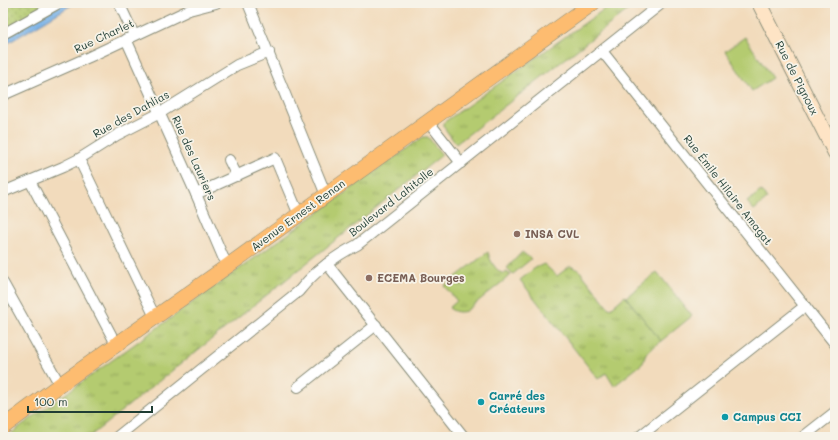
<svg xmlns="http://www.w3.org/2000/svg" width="838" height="440" viewBox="0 0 838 440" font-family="Mali,sans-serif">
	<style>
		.grass { fill: url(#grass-tufts); stroke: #6a8452 }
		.garden { fill: url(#garden-dots); stroke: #6a8452 }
		.pitch { fill: #b4cb6f; stroke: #6a8452 }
		.water { fill: #78b1e8; stroke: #4c778e }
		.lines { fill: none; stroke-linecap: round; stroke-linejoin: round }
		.minor-casing { stroke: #888c78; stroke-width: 12 }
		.secondary-casing { stroke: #888c78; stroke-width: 16 }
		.primary-casing { stroke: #888c78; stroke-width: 16 }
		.minor { stroke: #fff; stroke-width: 10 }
		.secondary { stroke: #fee4c5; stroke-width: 14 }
		.primary { stroke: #fdbc6f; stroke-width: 15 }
		.education-dot { fill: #8d6e63; stroke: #f7f3e8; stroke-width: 1.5 }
		.culture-dot { fill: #0f9aa8; stroke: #f7f3e8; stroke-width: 1.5 }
		.labels { text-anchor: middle; stroke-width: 3.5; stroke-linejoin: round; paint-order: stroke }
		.street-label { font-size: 11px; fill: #1f3d34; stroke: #f7f3e8 }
		.education-label { font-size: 11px; font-weight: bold; fill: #785e54; stroke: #f7f3e8; text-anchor: start }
		.culture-label { font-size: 11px; font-weight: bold; fill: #0d838f; stroke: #f7f3e8; text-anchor: start }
	</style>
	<defs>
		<pattern id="grass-tufts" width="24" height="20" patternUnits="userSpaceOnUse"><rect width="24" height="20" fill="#b4cb6f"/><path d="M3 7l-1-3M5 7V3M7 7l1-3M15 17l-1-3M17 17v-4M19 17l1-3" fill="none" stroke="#92a65c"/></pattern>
		<pattern id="garden-dots" width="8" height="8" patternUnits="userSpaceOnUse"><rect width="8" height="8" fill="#b4cb6f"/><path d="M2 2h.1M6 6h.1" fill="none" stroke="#92a65c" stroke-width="1.8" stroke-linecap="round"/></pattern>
	</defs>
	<rect width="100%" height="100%" fill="#f7f3e8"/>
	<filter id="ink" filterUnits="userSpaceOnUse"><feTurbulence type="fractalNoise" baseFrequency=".025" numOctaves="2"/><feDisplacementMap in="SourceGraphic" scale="8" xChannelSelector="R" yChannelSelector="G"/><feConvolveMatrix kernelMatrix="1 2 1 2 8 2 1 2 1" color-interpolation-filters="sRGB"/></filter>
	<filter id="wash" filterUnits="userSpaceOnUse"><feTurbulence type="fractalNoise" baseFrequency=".012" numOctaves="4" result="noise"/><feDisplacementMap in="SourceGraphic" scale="16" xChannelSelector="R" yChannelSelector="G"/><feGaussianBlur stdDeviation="0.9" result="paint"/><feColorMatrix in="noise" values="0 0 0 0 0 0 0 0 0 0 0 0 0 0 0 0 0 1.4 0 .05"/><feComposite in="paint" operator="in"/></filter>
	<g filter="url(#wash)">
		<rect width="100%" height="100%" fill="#f2dbbc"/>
		<g class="grass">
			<polygon points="613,3 637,3 456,144 443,126 443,123"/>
			<polygon points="423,137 428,137 442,155 89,437 7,437 22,425"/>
			<path d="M 488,252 C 490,261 494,267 501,273 L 502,272 L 505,274 L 506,272 L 511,275 L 466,311 C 460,313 454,312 449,308 L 457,301 L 444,286 Z"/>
			<polygon points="522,252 531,259 513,274 507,268"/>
			<polygon points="544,264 557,276 570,266 579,270 610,309 625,296 661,341 646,353 643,363 614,386 606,373 598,379 520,280 535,268"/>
		</g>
		<polygon class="garden" points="3,3 70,3 3,42"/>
		<g class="pitch">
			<polygon points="745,37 772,78 752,91 725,51"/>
			<polygon points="761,191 767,199 754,210 747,202"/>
			<polygon points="657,272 692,316 661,341 626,297"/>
		</g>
		<polygon class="water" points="65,3 75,3 3,46 3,40 36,19"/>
	</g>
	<g filter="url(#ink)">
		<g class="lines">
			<g class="minor-casing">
				<g id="minor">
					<polyline points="119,3 134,35"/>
					<polyline points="248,3 326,195"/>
					<polyline points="3,34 59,3"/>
					<polyline points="126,39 196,194 223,257 229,265"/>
					<polyline points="602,51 835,344"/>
					<polyline points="3,95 89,57 189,10 216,3"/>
					<polyline points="428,121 461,163"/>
					<polyline points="79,159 155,317"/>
					<polyline points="229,160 237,176"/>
					<polyline points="30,181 116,344"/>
					<polyline points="3,192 63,167 79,159 117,135 160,113 237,65 269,52"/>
					<polyline points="196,194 275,158 299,215"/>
					<polyline points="327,264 464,437"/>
					<polyline points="3,283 60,385"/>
					<polyline points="298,387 376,325"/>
					<path d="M 117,437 L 299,291 C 315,271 335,256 357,245 L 662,3"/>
					<polyline points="639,437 805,306"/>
					<polyline points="803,437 835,412"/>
				</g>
			</g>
			<g class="secondary-casing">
				<polyline id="secondary" points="759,3 835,153"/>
			</g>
			<g class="primary-casing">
				<polyline id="primary" points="3,427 65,381 229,265 593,3"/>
			</g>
			<use href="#minor" class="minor"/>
			<use href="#secondary" class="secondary"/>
			<use href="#primary" class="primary"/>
		</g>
	</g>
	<g class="education-dot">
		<circle cx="517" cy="234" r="4"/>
		<circle cx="369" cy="278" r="4"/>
	</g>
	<g class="culture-dot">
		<circle cx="481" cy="402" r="4"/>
		<circle cx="725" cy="417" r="4"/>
	</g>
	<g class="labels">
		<g class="street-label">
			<text transform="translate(104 36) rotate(-25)" y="4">Rue Charlet</text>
			<text transform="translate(797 78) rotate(63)" y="4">Rue de Pignoux</text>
			<text transform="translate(131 114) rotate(-29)" y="4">Rue des Dahlias</text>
			<text transform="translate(194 158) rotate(66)" y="4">Rue des Lauriers</text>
			<text transform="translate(728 190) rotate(52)" y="4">Rue Émile Hilaire Amagat</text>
			<text transform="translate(391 202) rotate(-38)" y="4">Boulevard Lahitolle</text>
			<text transform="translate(298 215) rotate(-36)" y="4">Avenue Ernest Renan</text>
		</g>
		<g class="education-label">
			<text x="525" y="238">INSA CVL</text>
			<text x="377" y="282">ECEMA Bourges</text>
		</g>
		<g class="culture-label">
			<text x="489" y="400">Carré des<tspan x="489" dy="13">Créateurs</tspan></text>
			<text x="733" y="421">Campus CCI</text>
		</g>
	</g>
	<rect width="838" height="440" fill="none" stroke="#f7f3e8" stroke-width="16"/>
	<path d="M28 406v6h124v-6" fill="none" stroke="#1f3d34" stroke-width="2"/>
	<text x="34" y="406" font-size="12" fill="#1f3d34" stroke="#f7f3e8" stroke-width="3" paint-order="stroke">100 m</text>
</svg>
